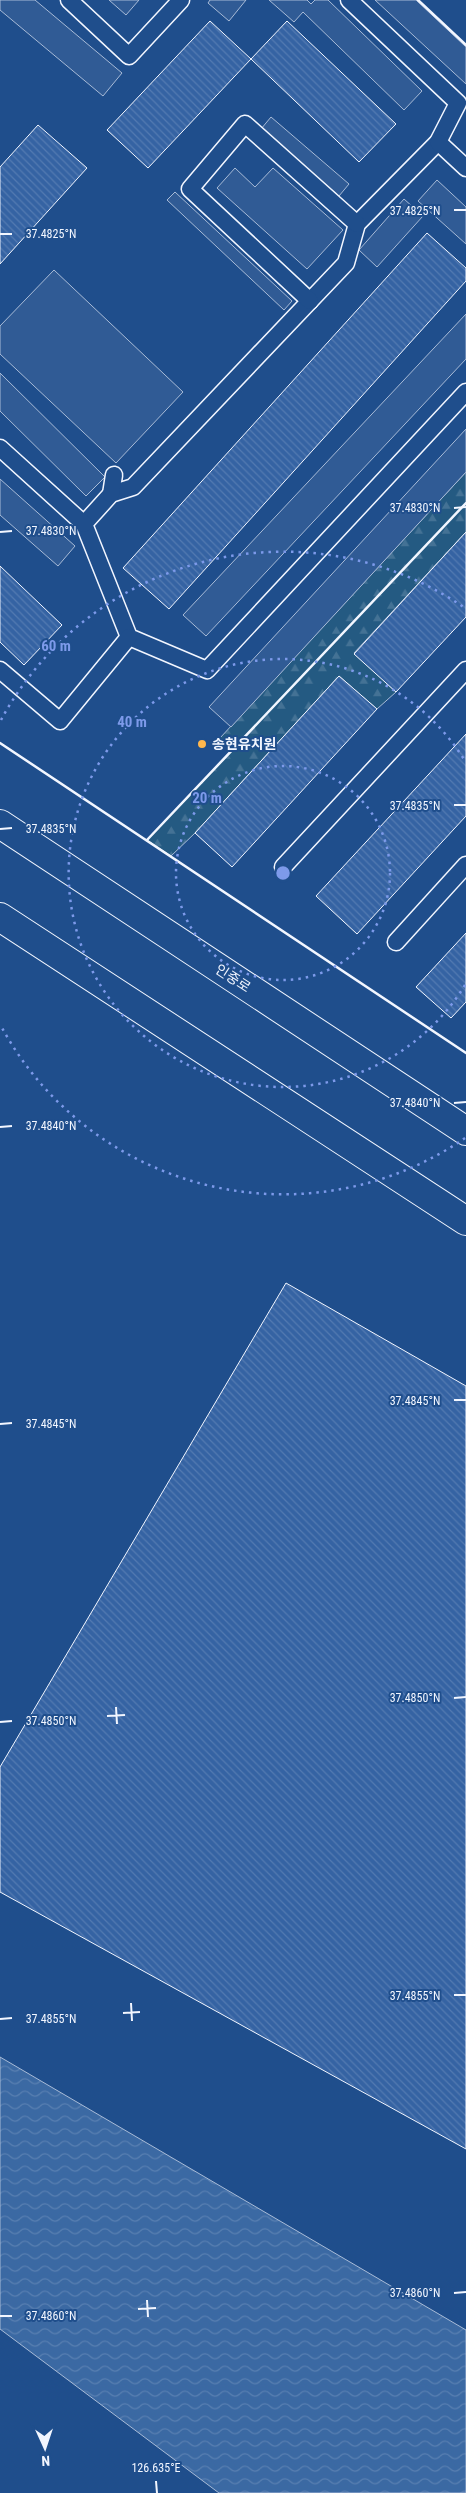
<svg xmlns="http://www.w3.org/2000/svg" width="466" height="2493" viewBox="0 0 466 2493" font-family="'Roboto Condensed','Noto Sans KR',sans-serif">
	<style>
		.forest { fill: url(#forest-firs); stroke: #a8bbd7 }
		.parking { fill: #305b95; stroke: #a8bbd7 }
		.water { fill: url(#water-waves); stroke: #a8bbd7 }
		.building { fill: url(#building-back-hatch); stroke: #f2f6ff }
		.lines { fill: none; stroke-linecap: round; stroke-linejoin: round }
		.lane-casing { stroke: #f2f6ff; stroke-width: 19 }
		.primary-casing { stroke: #f2f6ff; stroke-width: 30 }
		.lane { stroke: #1f4e8c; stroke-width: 16 }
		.primary { stroke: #1f4e8c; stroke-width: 28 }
		.wall { stroke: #f2f6ff; stroke-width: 2.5 }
		.ticks { fill: none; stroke: #f2f6ff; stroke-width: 2 }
		.ring { fill: none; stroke: #7d9aea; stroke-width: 2.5; stroke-dasharray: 2.5 5 }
		.poi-dot { fill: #ffb74d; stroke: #1f4e8c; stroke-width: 2 }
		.labels { text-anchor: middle; stroke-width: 4; stroke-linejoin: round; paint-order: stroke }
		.poi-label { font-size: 14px; font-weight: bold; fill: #f2f6ff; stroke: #1f4e8c; text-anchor: start }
		.street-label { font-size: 14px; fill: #f2f6ff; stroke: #1f4e8c }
		.ticks-label { font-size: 12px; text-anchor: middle; fill: #f2f6ff; stroke: #1f4e8c; stroke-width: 4; stroke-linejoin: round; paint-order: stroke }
		.centre { fill: #7d9aea; stroke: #1f4e8c; stroke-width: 2.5 }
		.ring-label { font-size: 15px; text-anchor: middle; font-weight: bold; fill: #7d9aea; stroke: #1f4e8c; stroke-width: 4; stroke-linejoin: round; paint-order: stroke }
	</style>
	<defs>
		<pattern id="forest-firs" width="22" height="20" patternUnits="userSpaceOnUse" patternTransform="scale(1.25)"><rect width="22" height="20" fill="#245a82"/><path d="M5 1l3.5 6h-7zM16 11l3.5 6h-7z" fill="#447295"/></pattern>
		<pattern id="water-waves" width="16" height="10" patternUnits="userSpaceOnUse" patternTransform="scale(1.25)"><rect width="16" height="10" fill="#3b69a3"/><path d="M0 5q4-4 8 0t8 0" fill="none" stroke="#587fb1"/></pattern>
		<pattern id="building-back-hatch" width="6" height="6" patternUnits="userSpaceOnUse" patternTransform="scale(1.25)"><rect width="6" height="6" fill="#3563a3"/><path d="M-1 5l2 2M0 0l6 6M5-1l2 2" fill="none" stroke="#537ab1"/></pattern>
	</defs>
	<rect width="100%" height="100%" fill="#1f4e8c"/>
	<polygon class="forest" points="466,472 466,532 354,653 396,692 377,709 339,676 195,833 171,856 147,840 232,751 220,738"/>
	<g class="parking">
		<polygon points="0,0 35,0 122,73 103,96 0,10"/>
		<polygon points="109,0 139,0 126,15"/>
		<polygon points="210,0 246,0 229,21 208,3"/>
		<polygon points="269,0 307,0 311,4 315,0 328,0 422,91 404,110 303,12 294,22"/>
		<polygon points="375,0 416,0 466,47 466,84"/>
		<polygon points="271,117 349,184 339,196 261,129"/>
		<polygon points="235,168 255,187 273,168 343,230 307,269 217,188"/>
		<polygon points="437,180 466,207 466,244 418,201"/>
		<polygon points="175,192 292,301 284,310 167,200"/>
		<polygon points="404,199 423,216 377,267 359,250"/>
		<polygon points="54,270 183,392 116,463 0,354 0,326"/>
		<polygon points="466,314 466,359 206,636 183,615"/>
		<polygon points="0,373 105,477 86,496 0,411"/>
		<polygon points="466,429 466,472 231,727 209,707"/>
		<polygon points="0,479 75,546 58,566 0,515"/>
	</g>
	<polygon class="water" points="0,2057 466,2330 466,2493 219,2493 0,2329"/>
	<g class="building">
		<polygon points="210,21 251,59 148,168 107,130"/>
		<polygon points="287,21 396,124 359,162 251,59"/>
		<polygon points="38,125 87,168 0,264 0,167"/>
		<polygon points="427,233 466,268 466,281 169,609 123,568"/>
		<polygon points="466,532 466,617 396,692 354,654"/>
		<polygon points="0,566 62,625 24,665 0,642"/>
		<polygon points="339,676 377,709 232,867 195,833"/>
		<polygon points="466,734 466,816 357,934 316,896"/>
		<polygon points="466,933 466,1002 451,1018 416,987"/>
		<polygon points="286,1283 466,1386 466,2149 0,1892 0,1767"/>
	</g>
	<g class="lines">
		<g class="lane-casing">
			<g id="lane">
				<polyline points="69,0 129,56 181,0"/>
				<polyline points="349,0 458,103 438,142 357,224 346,263 133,487 111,494 84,524 129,637 207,670 466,392"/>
				<polyline points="438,142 466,168"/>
				<polyline points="310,301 190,189 245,124 357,224"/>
				<polyline points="0,448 84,524"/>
				<polyline points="111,494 114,475"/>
				<polyline points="0,670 60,721 129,637"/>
				<polyline points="283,867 466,670"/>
				<polyline points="396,942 466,865"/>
			</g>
		</g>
		<g class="primary-casing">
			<g id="primary">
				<polyline points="0,824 466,1131"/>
				<polyline points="0,917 466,1221"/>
			</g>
		</g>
		<use href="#lane" class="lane"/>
		<use href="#primary" class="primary"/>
		<g class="wall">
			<polyline points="418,0 466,45"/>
			<polyline points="0,743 466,1053"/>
			<polyline points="147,840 466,503"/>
		</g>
	</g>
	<path class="ticks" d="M 454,210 L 466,210M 0,234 L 12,234M 454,508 L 466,507M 0,532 L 12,531M 454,805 L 466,805M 0,829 L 12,828M 454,1103 L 466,1102M 0,1127 L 12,1126M 454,1400 L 466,1400M 0,1424 L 12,1423M 454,1698 L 466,1697M 116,1707 L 117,1724M 107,1716 L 125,1715M 0,1722 L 12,1721M 454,1995 L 466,1995M 131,2003 L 132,2021M 123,2013 L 140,2012M 0,2019 L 12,2018M 454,2293 L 466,2292M 147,2300 L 148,2317M 138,2309 L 156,2308M 0,2316 L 12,2316M 156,2481 L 157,2493"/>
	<g class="ring">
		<circle cx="283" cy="873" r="107"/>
		<path d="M465 985A214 214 0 1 1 465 761"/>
		<path d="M465 1138A321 321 0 0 1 1 1026M1 720A321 321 0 0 1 465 608"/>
	</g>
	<circle class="poi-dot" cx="202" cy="744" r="5"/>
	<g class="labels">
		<g class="poi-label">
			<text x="212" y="749">송현유치원</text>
		</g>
		<g class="street-label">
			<text transform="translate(233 978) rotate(33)" y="5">인중로</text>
		</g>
	</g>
	<g class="ticks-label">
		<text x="415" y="215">37.4825°N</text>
		<text x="51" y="238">37.4825°N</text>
		<text x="415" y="512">37.4830°N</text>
		<text x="51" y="535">37.4830°N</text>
		<text x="415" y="810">37.4835°N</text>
		<text x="51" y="833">37.4835°N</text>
		<text x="415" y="1107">37.4840°N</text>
		<text x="51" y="1130">37.4840°N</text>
		<text x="415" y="1405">37.4845°N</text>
		<text x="51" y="1428">37.4845°N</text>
		<text x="415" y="1702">37.4850°N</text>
		<text x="51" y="1725">37.4850°N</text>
		<text x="415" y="2000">37.4855°N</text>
		<text x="51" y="2023">37.4855°N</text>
		<text x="415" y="2297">37.4860°N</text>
		<text x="51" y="2320">37.4860°N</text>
		<text x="156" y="2472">126.635°E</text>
	</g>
	<circle cx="283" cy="873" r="8" class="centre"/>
	<g class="ring-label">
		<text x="56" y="651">60 m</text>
		<text x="132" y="727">40 m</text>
		<text x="207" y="803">20 m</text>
	</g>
	<g transform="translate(45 2448) rotate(177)" stroke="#1f4e8c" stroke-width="4" paint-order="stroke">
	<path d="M0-4L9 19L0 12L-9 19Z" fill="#f2f6ff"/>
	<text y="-8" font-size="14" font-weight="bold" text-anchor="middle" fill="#f2f6ff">N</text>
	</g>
</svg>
